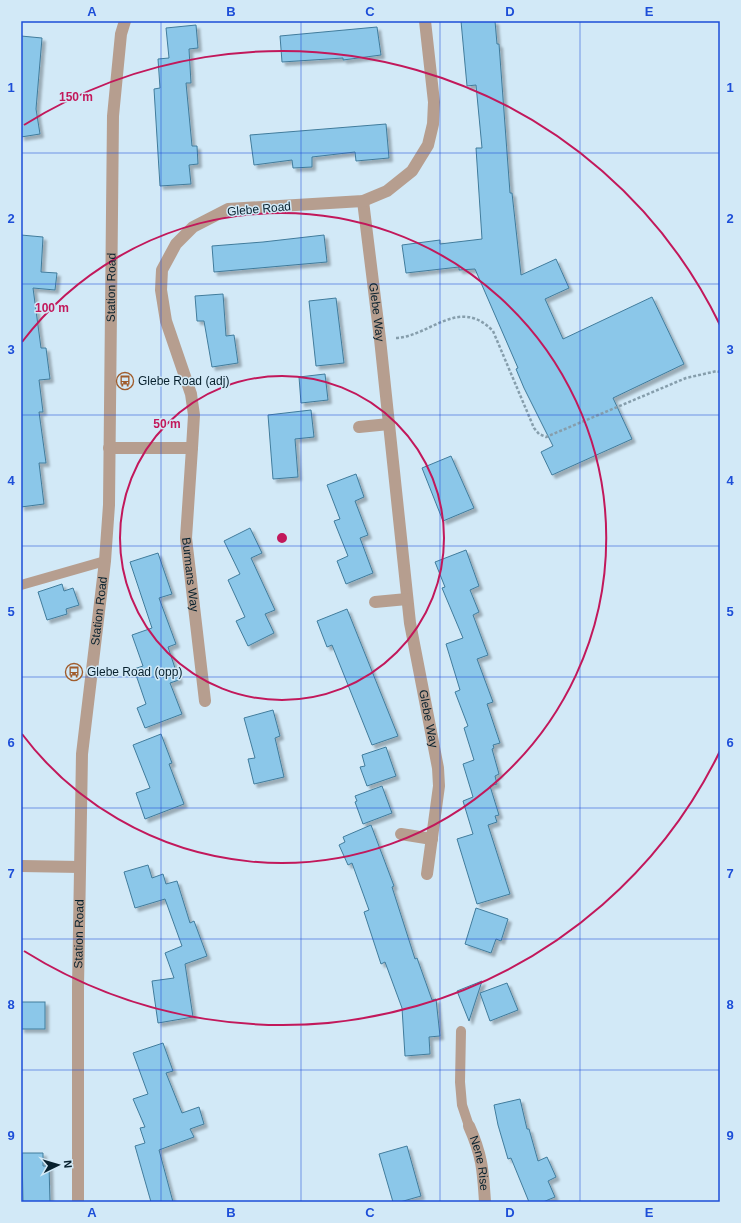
<svg xmlns="http://www.w3.org/2000/svg" width="741" height="1223" viewBox="0 0 741 1223" font-family="Helvetica,sans-serif">
	<style>
		.building { fill: #8bc7e9; stroke: #417c9c; filter: url(#shadow) }
		.lines { fill: none; stroke-linecap: round; stroke-linejoin: round }
		.path { stroke: #869eac; stroke-width: 2.5; stroke-dasharray: 3 2; stroke-linecap: butt }
		.service { stroke: #b69e8f; stroke-width: 10 }
		.minor { stroke: #b69e8f; stroke-width: 12 }
		.tertiary { stroke: #b69e8f; stroke-width: 12 }
		.grid { fill: none; stroke: #1d4ed8; stroke-width: 1; stroke-opacity: 0.55 }
		.ring { fill: none; stroke: #c2185b; stroke-width: 2 }
		.labels { text-anchor: middle; stroke-width: 3; stroke-linejoin: round; paint-order: stroke }
		.street-label { font-size: 12px; fill: #08212e; stroke: #d2e9f7 }
		.poi-label { font-size: 12px; fill: #08212e; stroke: #d2e9f7; text-anchor: start }
		.centre { fill: #c2185b; stroke: #d2e9f7; stroke-width: 2 }
		.ring-label { font-size: 12px; text-anchor: middle; font-weight: bold; fill: #c2185b; stroke: #d2e9f7; stroke-width: 3; stroke-linejoin: round; paint-order: stroke }
		.neatline { fill: none; stroke: #1d4ed8; stroke-width: 1.5 }
		.grid-label { font-size: 13px; text-anchor: middle; font-weight: bold; fill: #1d4ed8 }
	</style>
	<defs>
		<filter id="shadow"><feDropShadow dx="3.5" dy="3.5" stdDeviation="1" flood-color="#0004"/></filter>
	</defs>
	<rect width="100%" height="100%" fill="#d2e9f7"/>
	<g class="building">
		<polygon points="461,21 495,21 497,44 499,44 510,193 512,193 521,275 556,259 569,288 545,299 563,339 652,297 684,364 613,398 632,439 552,475 541,452 553,446 524,388 516,369 518,368 475,269 459,270 459,267 406,273 402,245 440,240 440,244 482,239 476,148 482,148 476,85 467,86"/>
		<polygon points="196,25 198,48 189,49 191,83 186,83 192,146 197,146 198,164 189,165 191,184 160,186 154,89 160,88 158,59 169,58 166,28"/>
		<polygon points="377,27 381,55 343,60 343,58 282,62 280,36"/>
		<polygon points="21,36 42,38 36,109 40,134 21,137"/>
		<polygon points="386,124 389,158 356,161 355,152 312,157 312,167 293,168 292,160 254,165 250,135"/>
		<polygon points="21,235 43,237 41,272 57,273 55,290 33,288 41,348 46,348 50,379 39,380 43,412 39,412 46,463 39,463 44,504 21,507"/>
		<polygon points="324,235 327,262 214,272 212,246 263,242"/>
		<polygon points="223,294 226,336 234,335 238,363 212,367 204,321 197,321 195,296"/>
		<polygon points="336,298 344,363 316,366 309,301"/>
		<polygon points="325,374 328,400 301,403 299,377"/>
		<polygon points="311,410 314,437 295,439 298,477 273,479 268,415"/>
		<polygon points="451,456 474,508 443,521 422,468"/>
		<polygon points="356,474 364,497 355,501 368,535 360,538 373,573 346,584 337,561 348,556 334,521 340,519 327,485"/>
		<polygon points="250,528 262,553 251,558 275,610 265,614 274,633 248,646 236,621 245,617 228,580 240,574 224,541"/>
		<polygon points="466,550 479,586 470,590 479,612 473,615 488,655 477,659 493,702 487,704 500,743 493,745 494,748 492,749 499,774 495,776 497,784 490,786 499,815 495,816 497,822 488,825 510,894 477,904 457,839 473,834 463,801 473,797 463,764 474,760 464,728 468,726 455,692 460,690 446,644 463,638 442,588 445,587 435,562"/>
		<polygon points="158,553 172,594 159,598 176,644 168,647 179,680 170,683 182,714 145,728 137,708 146,704 134,669 143,666 132,635 152,628 130,562"/>
		<polygon points="62,584 64,591 73,588 79,605 66,609 67,614 47,620 38,592"/>
		<polygon points="347,609 398,736 372,745 332,645 327,647 317,621"/>
		<polygon points="273,710 280,736 275,738 284,777 254,784 248,759 255,758 244,718"/>
		<polygon points="161,734 172,763 169,764 184,804 145,819 136,793 150,788 133,745"/>
		<polygon points="386,747 396,776 367,786 360,767 365,766 362,755"/>
		<polygon points="382,786 392,813 363,824 355,802 357,801 355,796"/>
		<polygon points="371,825 394,886 392,887 415,959 417,958 432,1000 436,999 440,1036 429,1037 430,1054 405,1056 402,1008 385,962 381,964 364,912 369,910 352,863 348,865 339,845 345,842 343,837"/>
		<polygon points="148,865 152,878 163,874 166,884 177,881 190,923 194,921 207,956 185,964 193,1017 158,1023 152,981 174,978 165,953 182,946 165,899 135,908 124,872"/>
		<polygon points="476,908 508,919 501,941 496,939 491,953 465,944"/>
		<polygon points="482,981 469,1021 457,991"/>
		<polygon points="507,983 518,1010 490,1021 480,993"/>
		<rect x="21" y="1002" width="24" height="27"/>
		<polygon points="163,1043 173,1071 166,1073 182,1113 199,1107 204,1124 190,1129 194,1137 159,1150 173,1202 151,1202 135,1146 145,1143 140,1128 145,1127 133,1099 148,1094 133,1053"/>
		<polygon points="520,1099 527,1129 529,1129 538,1161 547,1157 556,1177 548,1181 555,1197 543,1202 529,1202 511,1158 508,1159 498,1125 494,1105"/>
		<polygon points="407,1146 421,1196 400,1202 393,1202 379,1154"/>
		<polygon points="22,1153 43,1153 43,1166 49,1166 50,1202 23,1202"/>
	</g>
	<g class="lines">
		<path class="path" d="M 396,338 C 431,336 459,296 493,331 L 534,428 L 539,434 L 546,437 L 686,378 L 717,371 L 720,372"/>
		<g class="service">
			<polyline points="21,585 105,561"/>
			<polyline points="461,1031 460,1082 462,1105 469,1126"/>
		</g>
		<g class="minor">
			<path id="s1" d="M 363,201 L 380,339 L 410,623 L 438,768 L 439,786 L 427,874"/>
			<polyline points="359,427 389,424"/>
			<polyline points="109,448 192,448 194,415 191,394 166,321 161,290 162,270 176,244 193,227 228,209 363,201 387,191 412,171 428,145 433,124 434,102 425,21"/>
			<path id="s2" d="M 192,448 L 186,538 L 205,701"/>
			<polyline points="375,602 407,599"/>
			<polyline points="401,834 432,839"/>
			<polyline points="21,866 80,867"/>
			<path id="s3" d="M 469,1126 C 482,1155 483,1170 485,1202"/>
		</g>
		<path class="tertiary" id="s4" d="M 78,1202 L 78,987 L 82,754 L 105,561 L 109,505 L 113,116 L 121,34 L 125,21"/>
	</g>
	<path class="grid" d="M 161,21 L 161,1202M 301,21 L 301,1202M 440,21 L 440,1202M 580,21 L 580,1202M 21,153 L 720,153M 21,284 L 720,284M 21,415 L 720,415M 21,546 L 720,546M 21,677 L 720,677M 21,808 L 720,808M 21,939 L 720,939M 21,1070 L 720,1070"/>
	<g class="ring">
		<circle cx="282" cy="538" r="162"/>
		<path d="M22 342A325 325 0 1 1 22 734"/>
		<path d="M720 751A487 487 0 0 1 24 951M24 125A487 487 0 0 1 720 325"/>
	</g>
	<defs>
		<g id="bus-ring" transform="scale(0.9)"><circle r="9.5" fill="#d2e9f7" stroke="#a05c2c" stroke-width="1.5"/><path d="M-5-6H5V4H4V6H2V4H-2V6H-4V4H-5ZM-3.5-4V0h7V-4ZM-3.5 1.2v1.5H-2V1.2ZM2 1.2v1.5H3.5V1.2Z" fill="#a05c2c"/></g>
	</defs>
	<g fill-rule="evenodd">
		<use href="#bus-ring" x="125" y="381"/>
		<use href="#bus-ring" x="74" y="672"/>
	</g>
	<g class="labels">
		<g class="street-label">
			<text transform="translate(259 209) rotate(-5)" y="4">Glebe Road</text>
			<text dy="4" stroke="none"><textPath href="#s4" startOffset="916">Station Road</textPath></text>
			<text dy="4" stroke="none"><textPath href="#s1" startOffset="112">Glebe Way</textPath></text>
			<text dy="4" stroke="none"><textPath href="#s2" startOffset="127">Burmans Way</textPath></text>
			<text dy="4" stroke="none"><textPath href="#s4" startOffset="592">Station Road</textPath></text>
			<text dy="4" stroke="none"><textPath href="#s1" startOffset="522">Glebe Way</textPath></text>
			<text dy="4" stroke="none"><textPath href="#s4" startOffset="268">Station Road</textPath></text>
			<text dy="4" stroke="none"><textPath href="#s3" startOffset="39">Nene Rise</textPath></text>
		</g>
		<g class="poi-label">
			<text x="138" y="385">Glebe Road (adj)</text>
			<text x="87" y="676">Glebe Road (opp)</text>
		</g>
	</g>
	<circle cx="282" cy="538" r="6" class="centre"/>
	<g class="ring-label">
		<text x="76" y="101">150 m</text>
		<text x="52" y="312">100 m</text>
		<text x="167" y="428">50 m</text>
	</g>
	<rect width="741" height="1223" fill="none" stroke="#d2e9f7" stroke-width="44"/>
	<g transform="translate(58 1165) rotate(85)" stroke="#d2e9f7" stroke-width="3" paint-order="stroke">
	<path d="M0-3L7 15L0 10L-7 15Z" fill="#08212e"/>
	<text y="-6" font-size="11" font-weight="bold" text-anchor="middle" fill="#08212e">N</text>
	</g>
	<rect x="22" y="22" width="697" height="1179" class="neatline"/>
	<g class="grid-label">
		<text x="92" y="16">A</text>
		<text x="231" y="16">B</text>
		<text x="370" y="16">C</text>
		<text x="510" y="16">D</text>
		<text x="649" y="16">E</text>
		<text x="11" y="92">1</text>
		<text x="730" y="92">1</text>
		<text x="11" y="223">2</text>
		<text x="730" y="223">2</text>
		<text x="11" y="354">3</text>
		<text x="730" y="354">3</text>
		<text x="11" y="485">4</text>
		<text x="730" y="485">4</text>
		<text x="11" y="616">5</text>
		<text x="730" y="616">5</text>
		<text x="11" y="747">6</text>
		<text x="730" y="747">6</text>
		<text x="11" y="878">7</text>
		<text x="730" y="878">7</text>
		<text x="11" y="1009">8</text>
		<text x="730" y="1009">8</text>
		<text x="11" y="1140">9</text>
		<text x="730" y="1140">9</text>
		<text x="92" y="1217">A</text>
		<text x="231" y="1217">B</text>
		<text x="370" y="1217">C</text>
		<text x="510" y="1217">D</text>
		<text x="649" y="1217">E</text>
	</g>
</svg>
